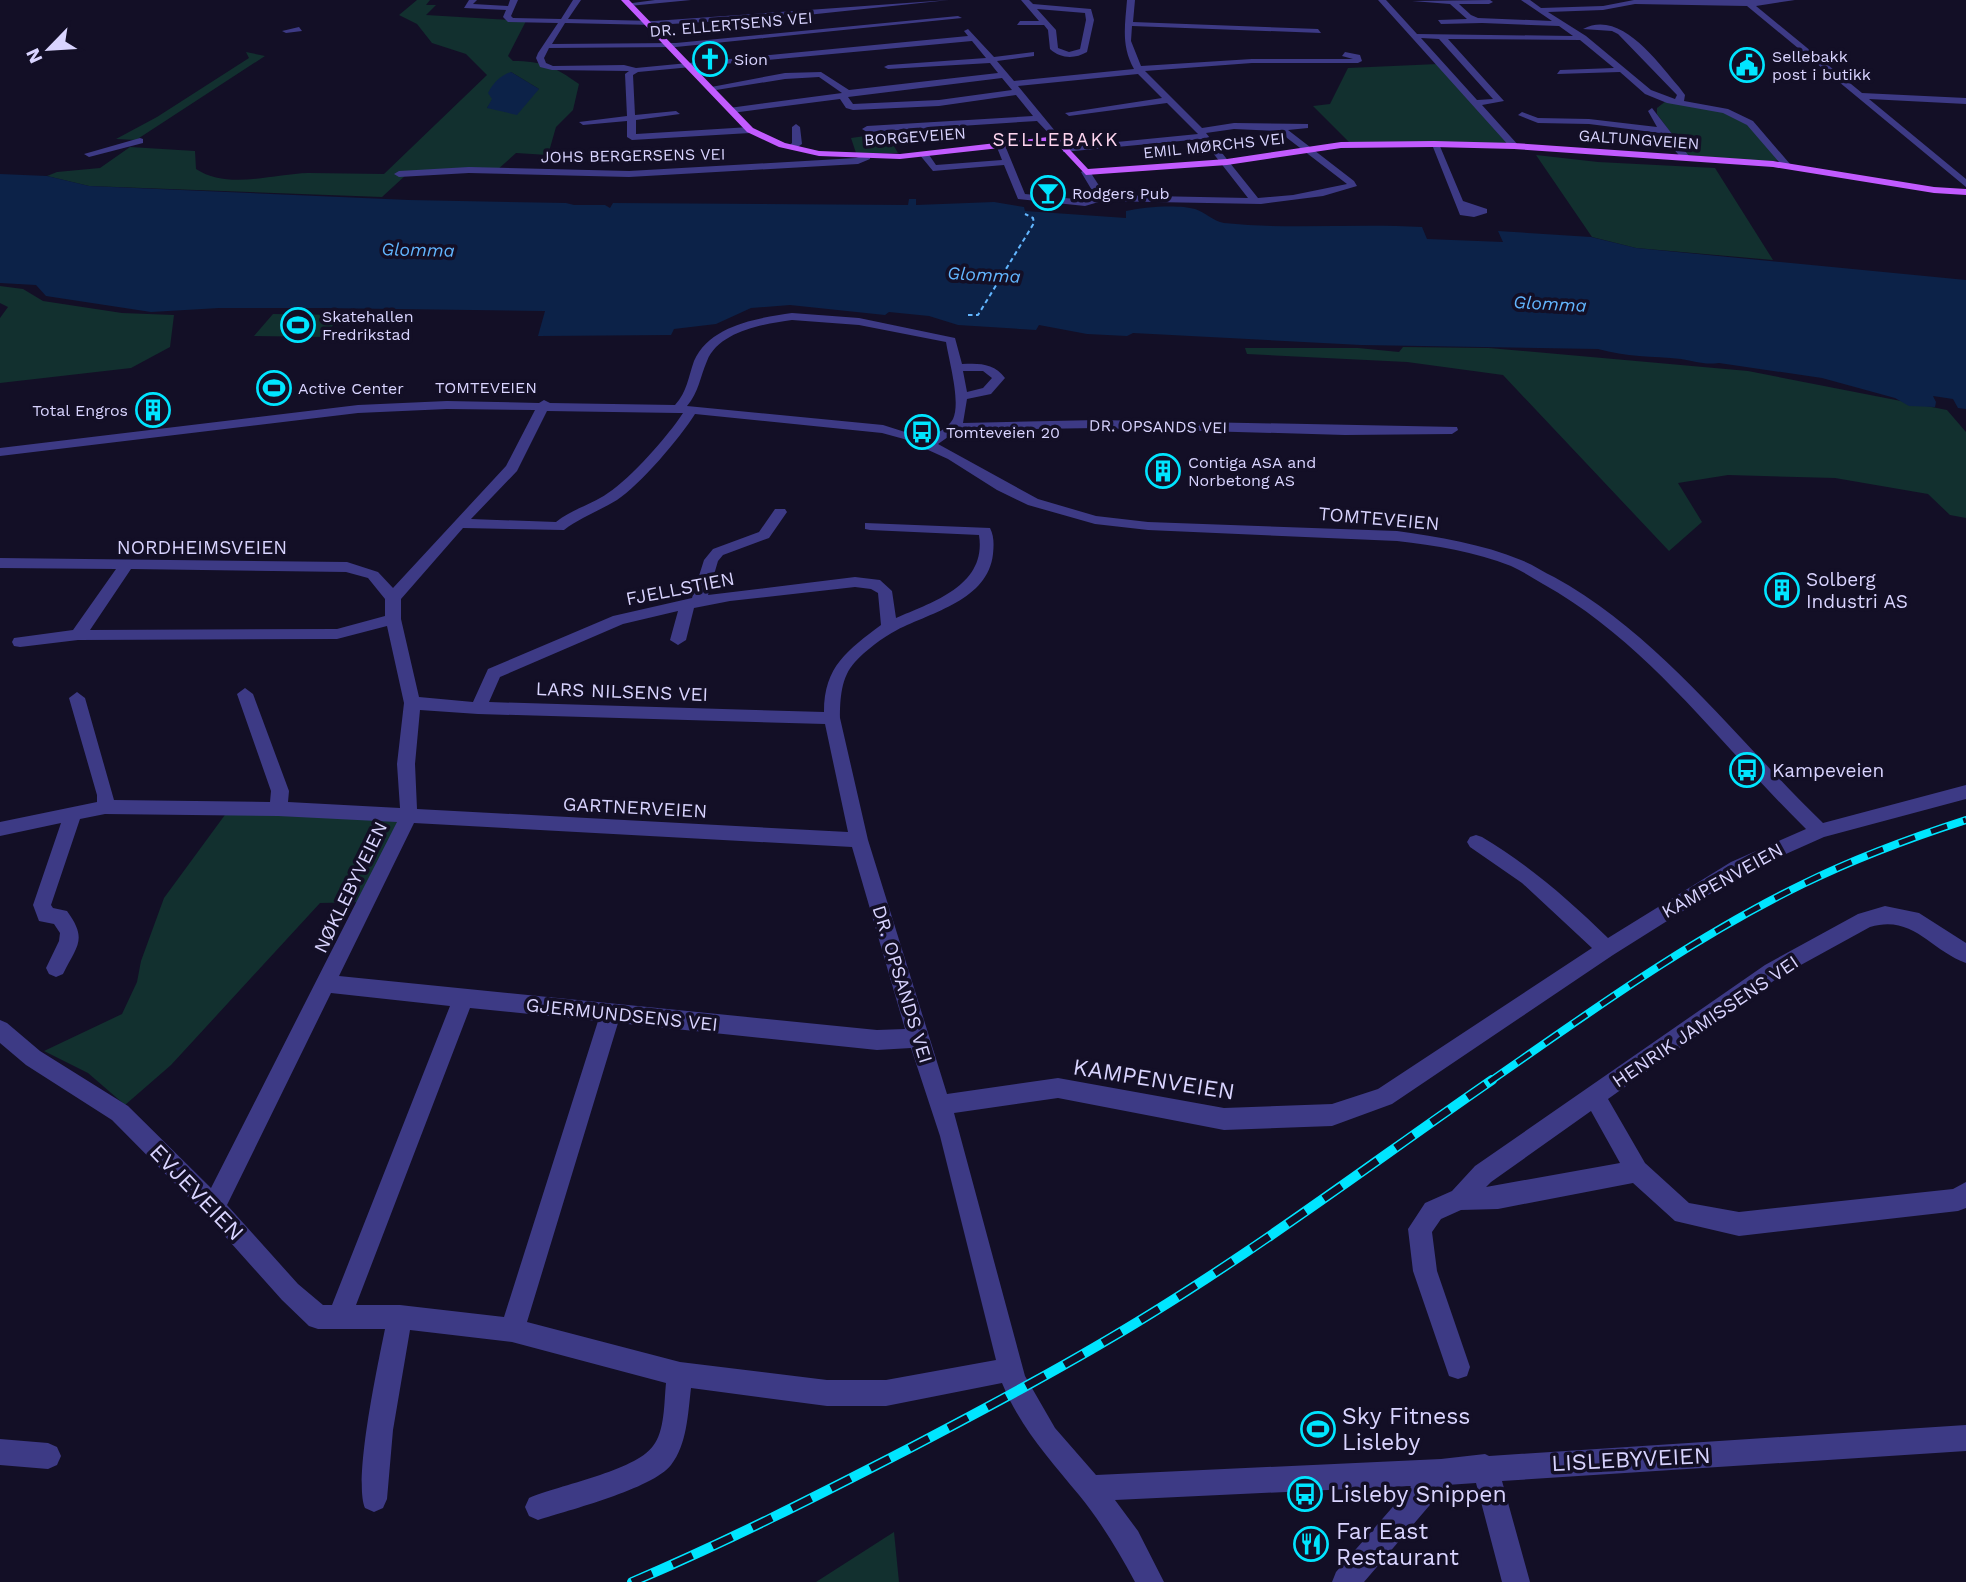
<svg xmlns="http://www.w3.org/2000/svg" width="1966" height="1582" viewBox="0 0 1966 1582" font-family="'Work Sans',sans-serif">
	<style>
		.green { fill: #12302f; fill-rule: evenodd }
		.water { fill: #0c2248 }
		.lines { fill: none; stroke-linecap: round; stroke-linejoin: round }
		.ferry { stroke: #62b6ff; stroke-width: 2; stroke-dasharray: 4.5 3.5; stroke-linecap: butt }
		.minor { fill: #3d3a85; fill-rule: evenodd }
		.major { fill: #c25bff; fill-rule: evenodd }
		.rail-far1-casing { stroke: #00e5ff; stroke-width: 8 }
		.rail-casing { stroke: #00e5ff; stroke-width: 10 }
		.rail-far1 { stroke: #130f26; stroke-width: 5; stroke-dasharray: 17; stroke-linecap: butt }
		.rail { stroke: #130f26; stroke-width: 7; stroke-dasharray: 22; stroke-linecap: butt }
		.labels { text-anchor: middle; stroke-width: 7; stroke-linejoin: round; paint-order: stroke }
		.far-street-label { font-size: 16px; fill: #d9d4ff; stroke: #130f26 }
		.far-poi-label { font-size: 16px; fill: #d9d4ff; stroke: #130f26; text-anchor: start }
		.far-water-label { font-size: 18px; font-style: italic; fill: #62b6ff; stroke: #130f26 }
		.far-quarter-label { font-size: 19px; letter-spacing: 2px; fill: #ffd6f0; stroke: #130f26 }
		.street-label { font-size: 19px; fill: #d9d4ff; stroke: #130f26 }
		.poi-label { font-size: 19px; fill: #d9d4ff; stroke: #130f26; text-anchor: start }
		.near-street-label { font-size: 23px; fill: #d9d4ff; stroke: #130f26 }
		.near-poi-label { font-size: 23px; fill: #d9d4ff; stroke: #130f26; text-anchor: start }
	</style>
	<rect width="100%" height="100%" fill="#130f26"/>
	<g class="green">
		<path d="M 417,0 L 430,0 L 426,5 L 436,5 L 426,15 L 526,21 L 508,56 L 513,61 C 543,61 555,67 579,84 L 573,110 L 556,127 L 548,155 L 516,153 L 496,171 L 407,174 L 382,197 L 89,186 L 47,176 L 57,172 L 100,168 L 130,147 L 195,151 L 196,169 C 228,190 272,174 308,173 C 333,173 359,174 384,174 L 487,75 L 466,54 L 432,43 L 417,24 L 399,15 ZM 511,72 L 539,89 L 487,108 Z"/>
		<polygon points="246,52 265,56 136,140 116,139 157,117 249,58"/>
		<polygon points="1438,64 1509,145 1349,142 1313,106 1330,104 1348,68"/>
		<polygon points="1666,101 1718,110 1747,123 1778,160 1771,162 1687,155 1657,114 1657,108"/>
		<polygon points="886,133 898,153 856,153 851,138"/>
		<polygon points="1536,155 1598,162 1715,168 1773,260 1636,248 1592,237"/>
		<polygon points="0,286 23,289 43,301 122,313 174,315 170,347 131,368 0,383 0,318 8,307 0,303"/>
		<polygon points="273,314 341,315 324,337 254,336"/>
		<polygon points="1403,347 1489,348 1748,371 1947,410 1966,432 1966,518 1950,515 1928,494 1835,478 1728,475 1678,483 1702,522 1669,551 1503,375 1407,362 1247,354 1245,348 1358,348 1399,352"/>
		<polygon points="230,808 409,816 365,902 320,903 171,1065 125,1105 88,1073 44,1051 122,1014 137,982 141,961 164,898"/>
		<polygon points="894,1532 899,1582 816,1582"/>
	</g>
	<g class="water">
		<path d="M 511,72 L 539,89 L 517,115 L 487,108 L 492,99 L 488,93 C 494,82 500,76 511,72 Z"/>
		<path d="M 0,174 L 47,176 L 89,186 L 409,200 L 566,203 L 574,205 L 605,205 L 610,208 L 613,203 L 908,205 L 909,199 L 916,199 L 916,205 L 994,202 L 1024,207 L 1025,211 L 1126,218 L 1126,211 C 1143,207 1178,204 1195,209 C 1205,212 1213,221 1224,223 C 1290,230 1356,223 1422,227 L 1427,239 L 1503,242 L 1498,231 L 1591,237 L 1636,248 L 1966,280 L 1966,409 L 1958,408 L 1953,399 L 1933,396 L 1936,402 L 1935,407 L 1909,406 L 1895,398 L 1822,378 L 1719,363 C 1702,365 1696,361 1681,359 C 1652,356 1626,357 1598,349 L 1361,345 L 1133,333 L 1127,336 L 1087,334 L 1039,325 L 1036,330 L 958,325 L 929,316 L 889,312 L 885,315 L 790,305 L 751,308 L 716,324 L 674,329 L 671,335 L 538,336 L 545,311 L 321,308 L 219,308 L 151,312 L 46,296 L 36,285 L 0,283 Z"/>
	</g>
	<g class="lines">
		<polyline class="ferry" points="968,315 978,315 1034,223 1033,218 1025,214"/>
		<g class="minor">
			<path d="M 469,0 L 477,0 L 473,4 L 508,6 L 510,0 L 518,0 L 511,16 L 513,18 L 561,19 L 573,0 L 581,0 L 568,19 L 654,21 L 949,0 L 788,17 L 654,25 L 565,23 L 552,44 L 676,43 L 958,16 L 962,18 L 676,47 L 549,48 L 544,58 L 546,63 L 553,66 L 624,65 L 636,68 L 968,36 L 964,31 L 968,29 L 994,57 L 1034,52 L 1034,56 L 997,61 L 1014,81 L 1134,69 C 1121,46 1125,26 1127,0 L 1135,0 L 1133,22 L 1318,29 L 1321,33 L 1132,26 L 1131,41 L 1141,66 L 1252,59 L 1353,59 L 1342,56 L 1345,52 L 1360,55 L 1362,61 L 1358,63 L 1252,63 L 1145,71 L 1202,128 L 1234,123 L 1308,124 L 1308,128 L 1288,130 L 1354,181 L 1357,186 L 1323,196 L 1261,204 L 1102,201 L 1085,206 L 1018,199 L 1004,165 L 933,171 L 919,154 L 927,152 L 936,165 L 1002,160 L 996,145 L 1004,143 L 1025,194 L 1085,200 L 1096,197 L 1081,172 L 1086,169 L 1089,170 L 1105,195 L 1248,198 L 1202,139 L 1063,152 L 1063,148 L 1066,147 L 1198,134 L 1167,103 L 1069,116 L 1065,113 L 1162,98 L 1138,74 L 1018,86 L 1060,137 L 1060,141 L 1057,142 L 1037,121 L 867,132 L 862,129 L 867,126 L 1033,116 L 1016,95 L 939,106 L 853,110 L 846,108 L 840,99 L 732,113 L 729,112 L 729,108 L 842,93 L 819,77 L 785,79 L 710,91 L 706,88 L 785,73 L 821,72 L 849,90 L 998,73 L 990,63 L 888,69 L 884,67 L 888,65 L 986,58 L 972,41 L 638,72 L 633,75 L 635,115 L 676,111 L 680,114 L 636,120 L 636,134 L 750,127 L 755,130 L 750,133 L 632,140 L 627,137 L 627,121 L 583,125 L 579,122 L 627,116 L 625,74 L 629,71 L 552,70 L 540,67 L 536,58 L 538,53 L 558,23 L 508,22 L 503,17 L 506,10 L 464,8 ZM 1002,78 L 1012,90 L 939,100 L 853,104 L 848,97 ZM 1234,129 L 1278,131 L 1347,184 L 1293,195 L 1258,198 L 1206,133 Z"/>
			<polygon points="655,0 691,0 629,6 625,4"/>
			<path d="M 1021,0 L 1029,0 L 1033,4 L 1091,9 L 1094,20 L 1087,52 C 1075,59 1061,59 1050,49 L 1048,30 L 1044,25 L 1017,25 L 1020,21 L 1039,21 ZM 1037,9 L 1085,13 L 1086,20 L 1080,49 L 1069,52 L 1058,48 L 1056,30 Z"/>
			<path d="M 1378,0 L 1386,0 L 1417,34 L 1573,36 L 1559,26 L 1482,23 L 1441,24 L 1438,20 L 1467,19 L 1450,4 L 1412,1 L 1490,0 L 1493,2 L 1489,4 L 1459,4 L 1471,15 L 1478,18 L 1552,21 L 1521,0 L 1530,0 L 1541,8 L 1603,6 L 1634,0 L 1795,0 L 1756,6 L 1862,93 L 1966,98 L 1966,104 L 1869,99 L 1966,179 L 1966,187 L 1747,6 L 1635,4 L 1603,10 L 1548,12 L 1586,36 L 1651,90 L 1675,99 L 1677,95 L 1618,34 L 1612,31 L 1583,29 C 1621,9 1657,62 1679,87 L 1685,95 L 1684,101 L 1728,109 L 1753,121 L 1790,164 L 1790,168 L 1784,168 L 1747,125 L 1723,113 L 1667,103 L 1645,94 L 1620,72 L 1557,74 L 1560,70 L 1614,68 L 1580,40 L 1448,39 L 1504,101 L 1482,105 L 1519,146 L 1511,148 ZM 1421,38 L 1439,39 L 1493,99 L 1477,100 Z"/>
			<polygon points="299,27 302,31 286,33 282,31"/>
			<polygon points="1652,108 1689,156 1689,160 1683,160 1660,133 1589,124 1538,123 1518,115 1522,112 1538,118 1589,119 1657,127 1648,111"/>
			<polygon points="796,124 800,127 802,144 793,150 788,147 792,143 792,127"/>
			<polygon points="140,138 143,139 143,143 89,157 84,154"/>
			<polygon points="1431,142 1439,144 1463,201 1487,209 1487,213 1474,217 1460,215"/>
			<polygon points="867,154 870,155 870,159 858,164 629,177 469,173 399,177 394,174 399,171 469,167 629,171 856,158"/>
			<path d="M 792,313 L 859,318 L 955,338 L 962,364 C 979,363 994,363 1005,378 L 991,394 L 967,399 L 963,423 L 1098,420 L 1457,427 L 1458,430 L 1452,434 L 1345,435 L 1098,428 L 958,430 L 938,444 L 1038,499 L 1096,516 L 1148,522 L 1397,531 C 1438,537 1483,544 1521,560 C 1532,564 1543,572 1554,577 C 1661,636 1736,739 1823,823 L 1966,785 L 1966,799 L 1824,837 L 1745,872 L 1613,955 L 1392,1104 L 1332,1126 L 1224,1130 L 1058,1098 L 954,1113 L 1025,1376 L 1055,1428 L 1096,1475 L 1441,1459 L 1485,1454 L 1489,1456 L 1966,1425 L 1966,1451 L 1502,1481 L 1530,1582 L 1502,1582 L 1476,1483 L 1447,1485 L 1364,1582 L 1332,1582 L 1336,1572 L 1411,1486 L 1115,1500 L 1138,1531 L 1164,1582 L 1135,1582 C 1119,1552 1101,1522 1079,1495 C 1050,1460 1020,1427 1002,1383 L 886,1406 L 827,1406 L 691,1388 C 688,1413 687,1445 671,1465 C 652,1489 569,1510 538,1520 L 529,1516 L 525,1507 L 529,1498 C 559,1485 635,1471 653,1446 C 665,1431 664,1402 666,1383 L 512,1342 L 410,1330 L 393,1430 L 387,1499 L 383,1508 L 374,1512 L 365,1508 C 353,1480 378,1364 385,1329 L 318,1329 L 309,1326 L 282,1300 L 206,1215 L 112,1120 L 26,1065 L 0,1043 L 0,1020 L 7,1023 L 40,1051 L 128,1106 L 211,1188 L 397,822 L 278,816 L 105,814 L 80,819 L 51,905 L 53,908 L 67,911 C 88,940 77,945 63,974 L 56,977 L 49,974 L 46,968 L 59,941 L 60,933 L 54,924 L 39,921 L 33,905 L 61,823 L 0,836 L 0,822 L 97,802 L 97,795 L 69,698 L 77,692 L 85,698 L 114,800 L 270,802 L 271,791 L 237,694 L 245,688 L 253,694 L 289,791 L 288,802 L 400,808 L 397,764 L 404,703 L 387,626 L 337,639 L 78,640 L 20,647 L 14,646 L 12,642 L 14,638 L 73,630 L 116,569 L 0,568 L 0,558 L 347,562 L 378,572 L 393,588 L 506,466 L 535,410 L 447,409 L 358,413 L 0,456 L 0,448 L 358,405 L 447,401 L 539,403 L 544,400 L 550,403 L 675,405 C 687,392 688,378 694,361 C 710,325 758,318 792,313 ZM 792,320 L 859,325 L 946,342 C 949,361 961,402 953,419 C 948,428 936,434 927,439 L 883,425 L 687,406 C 699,392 700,377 707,361 C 719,331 764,324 792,320 ZM 963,371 L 983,371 L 992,378 L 983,388 L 967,392 ZM 547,411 L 678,413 L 683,413 C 668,436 631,478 608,493 C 591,505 572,509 556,522 L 471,519 L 517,471 ZM 695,414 L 882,433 L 904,439 L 948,459 L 997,490 L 1028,505 L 1095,524 L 1148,530 L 1397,541 C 1435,545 1475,552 1511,566 C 1522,571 1533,578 1543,584 C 1649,643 1721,746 1806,829 L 1731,862 L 1608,938 C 1569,900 1529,865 1482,837 L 1476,835 L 1470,837 L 1467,842 L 1470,847 L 1522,883 L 1592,948 L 1378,1089 L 1332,1104 L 1224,1108 L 1058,1078 L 947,1094 L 868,840 L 840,718 C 840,699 841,677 855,662 C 865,651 883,637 897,630 C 932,612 988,600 993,554 C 994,544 994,536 990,528 L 865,523 L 865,529 L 870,530 L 979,535 C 987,586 932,602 896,618 L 892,591 L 880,580 L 855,577 L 708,595 L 718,561 L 723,555 L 769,538 L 787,512 L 785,509 L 775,509 L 759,532 L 713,549 L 704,560 L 692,598 L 613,616 L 488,669 L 473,702 L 419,697 L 401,619 L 401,599 L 463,528 L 564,530 C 581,517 599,511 617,500 C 640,485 680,438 695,414 ZM 131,569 L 346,572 L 368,578 L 385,599 L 385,616 L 337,629 L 90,630 ZM 855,587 L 871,589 L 878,593 L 881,625 C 848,650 824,666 824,712 L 489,702 L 500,677 L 623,624 L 678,611 L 670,640 L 678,645 L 686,640 L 694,608 L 730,601 ZM 420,710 L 478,714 L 825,724 L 848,832 L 417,809 L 415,764 ZM 414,823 L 852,847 L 905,1029 L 877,1030 L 339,976 ZM 331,993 L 450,1006 L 332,1305 L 323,1305 L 298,1284 L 227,1205 ZM 470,1008 L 598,1021 L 504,1317 L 400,1305 L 356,1305 ZM 618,1023 L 877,1050 L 911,1048 L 940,1136 L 996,1360 L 886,1380 L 827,1380 L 680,1362 L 527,1322 Z"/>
			<path d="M 1885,906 L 1919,913 L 1966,943 L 1966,963 C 1930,950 1913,914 1870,927 L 1779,977 L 1608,1099 L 1645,1163 L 1689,1203 L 1739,1212 L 1953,1189 L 1966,1182 L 1966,1208 L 1958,1211 L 1739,1236 L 1675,1221 L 1633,1183 L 1498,1209 L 1461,1210 L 1441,1219 L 1432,1232 L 1437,1271 L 1470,1367 L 1467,1376 L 1458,1379 L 1449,1376 L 1413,1271 L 1408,1229 L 1425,1203 L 1452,1191 L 1475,1166 L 1765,965 L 1858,914 ZM 1591,1111 L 1620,1163 L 1486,1187 L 1491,1182 Z"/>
			<polygon points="0,1439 48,1443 57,1447 61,1456 57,1465 48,1469 0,1465"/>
		</g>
		<polygon class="major" points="621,0 629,0 753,128 785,143 819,151 900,154 1057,136 1088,169 1227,159 1341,142 1434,141 1514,143 1773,161 1934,187 1966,189 1966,195 1934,193 1773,167 1514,149 1434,147 1341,148 1227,165 1086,175 1055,142 900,159 819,156 779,147 747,132"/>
		<g class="rail-far1-casing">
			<path id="rail-far1" d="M 1489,1082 C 1590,1012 1692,938 1803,884 C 1856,858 1910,838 1966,820"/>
		</g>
		<g class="rail-casing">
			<path id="rail" d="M 632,1582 C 726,1542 817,1496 908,1449 C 990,1406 1073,1362 1152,1313 C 1269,1241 1379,1158 1492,1080"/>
		</g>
		<use href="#rail-far1" class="rail-far1"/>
		<use href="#rail" class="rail"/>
	</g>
	<defs>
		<g id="church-ring" transform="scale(1.75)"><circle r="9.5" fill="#130f26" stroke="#00e5ff" stroke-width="1.5"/><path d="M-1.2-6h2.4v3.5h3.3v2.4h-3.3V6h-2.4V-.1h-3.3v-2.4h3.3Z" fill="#00e5ff"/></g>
		<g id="civic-ring" transform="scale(1.75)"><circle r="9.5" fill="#130f26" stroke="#00e5ff" stroke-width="1.5"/><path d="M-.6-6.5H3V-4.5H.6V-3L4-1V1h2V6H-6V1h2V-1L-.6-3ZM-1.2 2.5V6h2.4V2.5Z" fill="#00e5ff"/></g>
		<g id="bar-ring" transform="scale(1.75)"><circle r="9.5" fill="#130f26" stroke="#00e5ff" stroke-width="1.5"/><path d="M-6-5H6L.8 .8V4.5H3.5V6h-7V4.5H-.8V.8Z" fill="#00e5ff"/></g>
		<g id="stadium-ring" transform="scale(1.75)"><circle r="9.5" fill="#130f26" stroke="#00e5ff" stroke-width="1.5"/><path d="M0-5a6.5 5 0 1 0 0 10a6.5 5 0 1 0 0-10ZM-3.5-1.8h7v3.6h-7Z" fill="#00e5ff"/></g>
		<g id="building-ring" transform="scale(1.75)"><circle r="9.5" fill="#130f26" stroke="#00e5ff" stroke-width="1.5"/><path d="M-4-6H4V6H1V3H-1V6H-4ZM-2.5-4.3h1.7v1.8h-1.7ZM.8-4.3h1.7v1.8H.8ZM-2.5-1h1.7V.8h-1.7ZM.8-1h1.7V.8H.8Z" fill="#00e5ff"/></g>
		<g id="bus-ring" transform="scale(1.75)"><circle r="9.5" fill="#130f26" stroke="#00e5ff" stroke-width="1.5"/><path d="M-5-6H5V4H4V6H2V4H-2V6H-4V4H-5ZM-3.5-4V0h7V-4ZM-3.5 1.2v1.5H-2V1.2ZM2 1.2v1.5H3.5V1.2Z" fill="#00e5ff"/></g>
		<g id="restaurant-ring" transform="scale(1.75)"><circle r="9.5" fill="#130f26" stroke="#00e5ff" stroke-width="1.5"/><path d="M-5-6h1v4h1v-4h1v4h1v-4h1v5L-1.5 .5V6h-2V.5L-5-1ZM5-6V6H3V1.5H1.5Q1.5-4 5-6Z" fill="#00e5ff"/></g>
	</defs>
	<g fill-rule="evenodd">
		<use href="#church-ring" x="710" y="59"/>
		<use href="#civic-ring" x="1747" y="65"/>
		<use href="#bar-ring" x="1048" y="193"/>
		<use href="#stadium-ring" x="298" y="325"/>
		<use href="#stadium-ring" x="274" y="388"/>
		<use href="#building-ring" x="153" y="410"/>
		<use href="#bus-ring" x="922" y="432"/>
		<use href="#building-ring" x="1163" y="471"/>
		<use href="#building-ring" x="1782" y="590"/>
		<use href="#bus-ring" x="1747" y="770"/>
		<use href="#stadium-ring" x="1318" y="1429"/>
		<use href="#bus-ring" x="1305" y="1494"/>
		<use href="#restaurant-ring" x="1311" y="1544"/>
	</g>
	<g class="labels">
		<g class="far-street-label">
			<text transform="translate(731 24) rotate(-5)" y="6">DR. ELLERTSENS VEI</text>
			<text transform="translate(915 136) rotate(-4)" y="6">BORGEVEIEN</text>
			<text transform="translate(1639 139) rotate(4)" y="6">GALTUNGVEIEN</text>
			<text transform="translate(1214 145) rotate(-6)" y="6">EMIL MØRCHS VEI</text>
			<text transform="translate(633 155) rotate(-1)" y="6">JOHS BERGERSENS VEI</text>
			<text x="486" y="393">TOMTEVEIEN</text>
			<text transform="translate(1158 426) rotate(1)" y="6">DR. OPSANDS VEI</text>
		</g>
		<g class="far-poi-label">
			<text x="1772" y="62">Sellebakk<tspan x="1772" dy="18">post i butikk</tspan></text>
			<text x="734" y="65">Sion</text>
			<text x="1072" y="199">Rodgers Pub</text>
			<text x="322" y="322">Skatehallen<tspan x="322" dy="18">Fredrikstad</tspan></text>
			<text x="298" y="394">Active Center</text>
			<text x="128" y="416" text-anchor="end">Total Engros</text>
			<text x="946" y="438">Tomteveien 20</text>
			<text x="1188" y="468">Contiga ASA and<tspan x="1188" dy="18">Norbetong AS</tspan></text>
		</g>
		<g class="far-water-label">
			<text transform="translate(418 250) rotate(1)" y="6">Glomma</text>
			<text transform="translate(984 275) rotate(3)" y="6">Glomma</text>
			<text transform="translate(1550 304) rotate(3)" y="6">Glomma</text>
		</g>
		<g class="far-quarter-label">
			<text x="1056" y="146">SELLEBAKK</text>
		</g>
		<g class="street-label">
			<text transform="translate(1379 518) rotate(5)" y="7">TOMTEVEIEN</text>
			<text x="202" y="554">NORDHEIMSVEIEN</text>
			<text transform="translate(680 588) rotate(-11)" y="7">FJELLSTIEN</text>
			<text transform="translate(622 691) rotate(2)" y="7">LARS NILSENS VEI</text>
			<text transform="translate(635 807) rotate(3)" y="7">GARTNERVEIEN</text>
			<text transform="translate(1722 880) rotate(-29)" y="7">KAMPENVEIEN</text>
			<text transform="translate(350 887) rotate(-64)" y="7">NØKLEBYVEIEN</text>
			<text transform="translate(903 984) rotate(73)" y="7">DR. OPSANDS VEI</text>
			<text transform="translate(622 1014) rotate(6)" y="7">GJERMUNDSENS VEI</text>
			<text transform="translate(1705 1021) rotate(-34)" y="7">HENRIK JAMISSENS VEI</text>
		</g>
		<g class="poi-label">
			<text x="1806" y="586">Solberg<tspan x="1806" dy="22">Industri AS</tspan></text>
			<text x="1772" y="777">Kampeveien</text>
		</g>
		<g class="near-street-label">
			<text transform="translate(1154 1079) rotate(9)" y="8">KAMPENVEIEN</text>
			<text transform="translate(197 1192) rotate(46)" y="8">EVJEVEIEN</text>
			<text transform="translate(1631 1459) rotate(-3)" y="8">LISLEBYVEIEN</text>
		</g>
		<g class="near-poi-label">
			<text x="1342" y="1424">Sky Fitness<tspan x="1342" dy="26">Lisleby</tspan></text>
			<text x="1330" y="1502">Lisleby Snippen</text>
			<text x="1336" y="1539">Far East<tspan x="1336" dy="26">Restaurant</tspan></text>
		</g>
	</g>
	<g transform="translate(49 49) rotate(245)" stroke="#130f26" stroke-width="5" paint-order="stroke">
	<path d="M0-5L12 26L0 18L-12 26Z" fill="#d9d4ff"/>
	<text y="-10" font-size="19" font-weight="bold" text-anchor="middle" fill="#d9d4ff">N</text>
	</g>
</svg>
